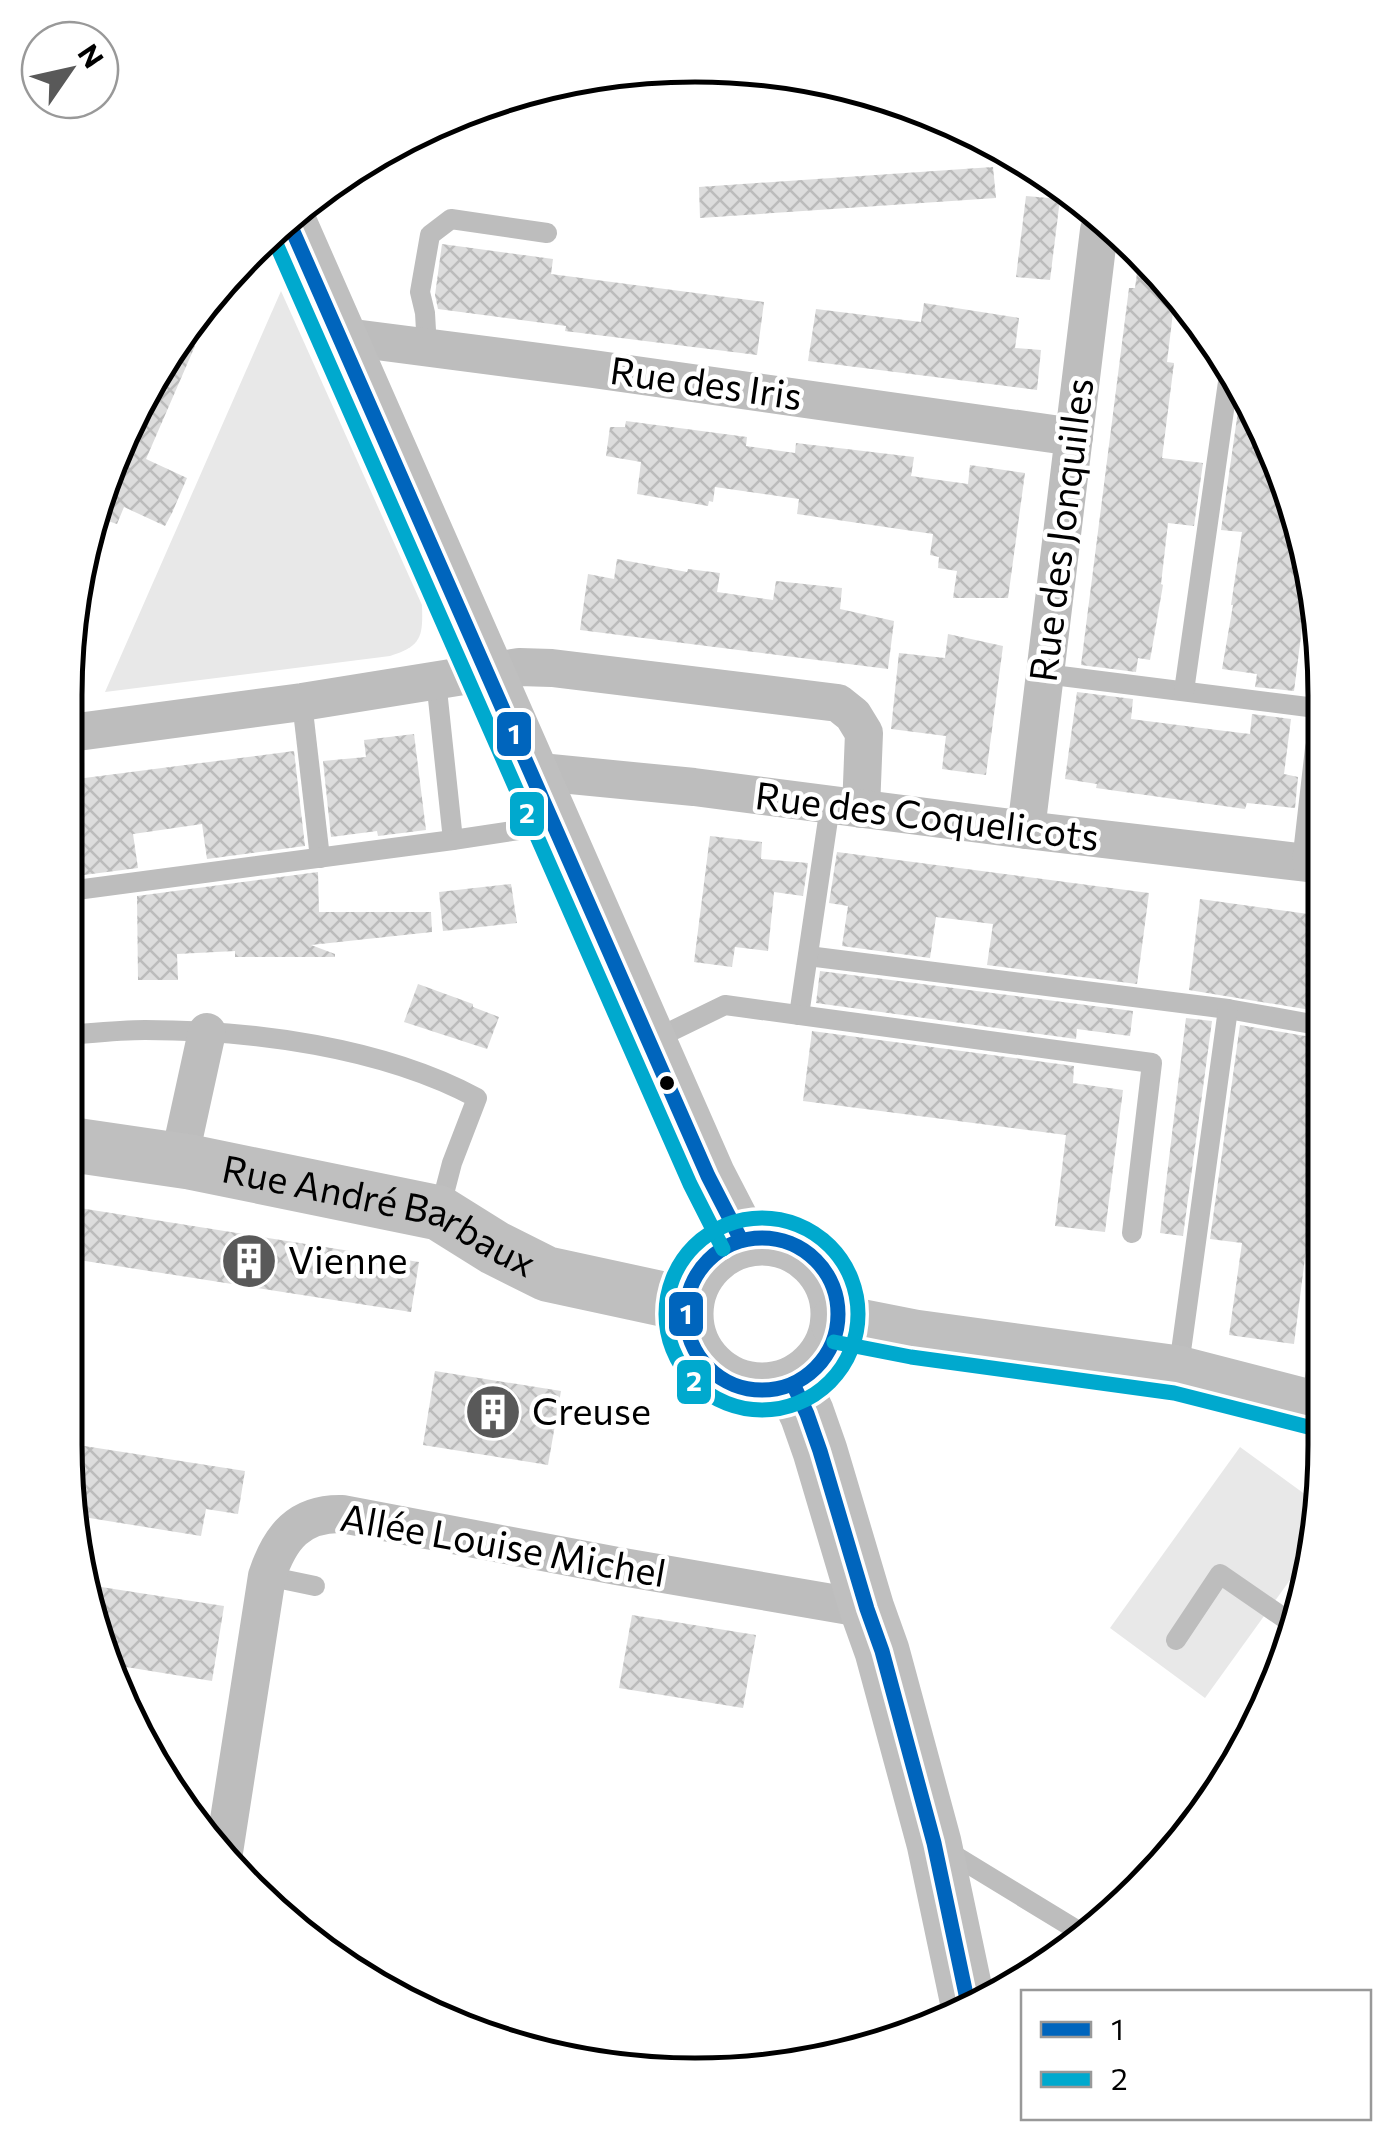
<svg xmlns="http://www.w3.org/2000/svg" width="1391" height="2140" viewBox="0 0 1391 2140" font-family="Commissioner,sans-serif">
	<style>
		.park { fill: #e8e8e8 }
		.building { fill: url(#building-cross-hatch) }
		.lines { fill: none; stroke-linecap: round; stroke-linejoin: round }
		.lane { stroke: #bdbdbd; stroke-width: 20 }
		.street { stroke: #bdbdbd; stroke-width: 38 }
		.secondary { stroke: #bfbfbf; stroke-width: 55 }
		.bus-1-casing { stroke: #fff; stroke-width: 22 }
		.bus-2-casing { stroke: #fff; stroke-width: 22 }
		.bus-1 { stroke: #0065bd; stroke-width: 15 }
		.bus-2 { stroke: #00a9ce; stroke-width: 15 }
		.bus-dot { fill: #000; stroke: #fff; stroke-width: 4 }
		.labels { text-anchor: middle; stroke-width: 9; stroke-linejoin: round; paint-order: stroke }
		.street-label { font-size: 38px; fill: #000; stroke: #fff }
		.poi-label { font-size: 38px; fill: #000; stroke: #fff; text-anchor: start }
		.rim { fill: none; stroke: #000; stroke-width: 5 }
		.line-badge { stroke: #fff; stroke-width: 4 }
		.badge-label { font-size: 28px; text-anchor: middle; font-weight: bold; fill: #fff }
	</style>
	<defs>
		<pattern id="building-cross-hatch" width="8" height="8" patternUnits="userSpaceOnUse" patternTransform="scale(2.5)"><rect width="8" height="8" fill="#dcdcdc"/><path d="M0 0l8 8M0 8l8-8" fill="none" stroke="#bbb"/></pattern>
	</defs>
	<rect width="100%" height="100%" fill="#fff"/>
	<g class="park">
		<path d="M 281,291 L 422,605 C 423,636 422,646 390,656 L 105,692 Z"/>
		<polygon points="1240,1447 1321,1506 1321,1526 1316,1544 1205,1698 1110,1628"/>
	</g>
	<g class="building">
		<polygon points="993,167 996,198 700,218 699,187"/>
		<polygon points="1026,196 1060,199 1050,280 1016,277"/>
		<polygon points="442,244 553,259 551,274 764,302 757,355 565,331 566,326 438,309 435,295"/>
		<polygon points="1139,257 1174,304 1167,362 1174,363 1162,458 1203,463 1194,526 1168,523 1161,584 1163,585 1150,660 1138,658 1136,672 1081,665 1129,288 1135,288"/>
		<polygon points="924,303 1019,318 1015,348 1041,350 1037,390 808,361 816,309 921,322"/>
		<polygon points="182,339 195,346 146,459 187,478 172,513 165,526 124,507 117,524 99,518 130,417"/>
		<polygon points="1241,390 1261,417 1307,589 1294,691 1255,687 1257,674 1222,669 1233,605 1231,605 1242,532 1221,530"/>
		<polygon points="626,421 747,437 746,446 795,453 796,443 914,457 911,476 968,484 970,465 1025,473 1008,598 953,598 957,571 938,568 939,557 930,555 933,534 797,514 799,499 715,487 713,502 709,501 708,506 637,494 641,462 606,456 610,427 625,427"/>
		<polygon points="617,559 687,572 688,569 720,573 717,592 773,600 776,581 842,588 840,609 894,621 888,669 580,630 588,574 614,579"/>
		<polygon points="948,634 1003,646 986,775 942,769 946,736 891,729 899,653 945,658"/>
		<polygon points="1077,692 1133,699 1131,719 1217,730 1250,734 1252,714 1291,719 1284,774 1298,777 1295,808 1247,803 1245,809 1096,788 1097,784 1065,779"/>
		<polygon points="414,734 426,830 378,836 377,831 331,837 323,761 366,757 364,740"/>
		<polygon points="294,751 305,846 207,859 202,824 133,834 138,868 76,876 69,827 69,780"/>
		<polygon points="710,836 762,842 761,859 808,863 803,896 774,892 768,951 735,947 732,967 694,962"/>
		<polygon points="837,852 1149,893 1137,984 987,965 993,924 936,917 930,958 842,946 848,906 829,903"/>
		<polygon points="318,872 319,912 431,912 432,932 311,945 335,954 335,957 235,957 235,951 177,954 178,980 138,980 137,896"/>
		<polygon points="511,884 517,923 443,931 439,892"/>
		<polygon points="1200,899 1323,916 1323,1012 1189,990"/>
		<polygon points="820,971 1133,1011 1130,1036 1077,1029 1076,1039 816,1003"/>
		<polygon points="418,984 473,1004 473,1007 499,1017 487,1049 404,1022"/>
		<polygon points="1186,1018 1212,1021 1183,1236 1160,1233"/>
		<polygon points="1240,1025 1323,1039 1323,1116 1294,1344 1229,1335 1242,1243 1210,1239"/>
		<polygon points="812,1031 1074,1066 1073,1083 1123,1090 1105,1232 1055,1226 1066,1135 803,1101"/>
		<polygon points="67,1206 419,1262 411,1312 66,1258"/>
		<polygon points="435,1371 561,1391 548,1465 423,1445"/>
		<polygon points="65,1443 245,1471 238,1514 206,1509 201,1536 77,1516"/>
		<polygon points="88,1585 224,1606 212,1681 114,1665 116,1644 97,1642"/>
		<polygon points="632,1615 756,1635 743,1708 619,1688"/>
	</g>
	<g class="lines">
		<g class="lane">
			<polyline points="427,348 425,313 420,292 430,235 451,219 547,233"/>
			<polyline points="1045,674 1324,709"/>
			<polyline points="436,680 453,840"/>
			<polyline points="1184,691 1229,375"/>
			<polyline points="302,702 320,858"/>
			<polyline points="69,891 453,840 551,825"/>
			<polyline points="808,956 1228,1009 1323,1026"/>
			<polyline points="799,1015 830,806"/>
			<path d="M 68,1035 C 93,1033 120,1030 145,1030 C 252,1030 382,1047 477,1098 L 452,1163 L 440,1209"/>
			<polyline points="651,1041 725,1005 1152,1063 1132,1233"/>
			<polyline points="1178,1373 1228,1009"/>
			<polyline points="1311,1406 1322,1330"/>
			<polyline points="267,1576 315,1586"/>
			<polyline points="1176,1640 1220,1574 1294,1625"/>
			<polyline points="944,1849 1085,1935"/>
		</g>
		<g class="street">
			<polyline points="338,336 593,369 1074,437"/>
			<polyline points="70,733 302,702 519,667 552,668 838,703 853,715 864,733 861,809"/>
			<polyline points="530,771 694,787 1026,830 1324,865"/>
			<polyline points="1026,830 1099,230"/>
			<polyline points="1311,863 1324,749"/>
			<polyline points="179,1160 207,1032"/>
			<path d="M 224,1852 L 267,1576 C 280,1537 299,1513 342,1514 L 617,1566 L 867,1609"/>
		</g>
		<g class="secondary">
			<polyline points="291,227 708,1176 741,1240"/>
			<path id="s1" d="M 67,1144 L 190,1162 L 439,1213 L 495,1248 L 547,1274 L 686,1304"/>
			<circle cx="762" cy="1314" r="76"/>
			<polyline points="838,1322 914,1337 1178,1373 1321,1410"/>
			<polyline points="793,1384 807,1414 820,1451 867,1609 882,1651 934,1843 968,2004"/>
		</g>
		<g class="bus-1-casing">
			<g id="bus-1">
				<polyline points="291,227 708,1176 741,1240"/>
				<circle cx="762" cy="1314" r="76"/>
				<polyline points="793,1384 807,1414 820,1451 867,1609 882,1651 934,1843 968,2004"/>
			</g>
		</g>
		<g class="bus-2-casing">
			<g id="bus-2">
				<polyline points="274,239 690,1184 723,1249"/>
				<circle cx="762" cy="1314" r="96"/>
				<polyline points="834,1342 911,1357 1174,1393 1316,1429"/>
			</g>
		</g>
		<use href="#bus-1" class="bus-1"/>
		<use href="#bus-2" class="bus-2"/>
	</g>
	<defs>
		<g id="building-disc" transform="scale(2.875)"><circle r="9.5" fill="#595959" stroke="#fff"/><path d="M-4-6H4V6H1V3H-1V6H-4ZM-2.5-4.3h1.7v1.8h-1.7ZM.8-4.3h1.7v1.8H.8ZM-2.5-1h1.7V.8h-1.7ZM.8-1h1.7V.8H.8Z" fill="#fff"/></g>
	</defs>
	<g fill-rule="evenodd">
		<use href="#building-disc" x="249" y="1261"/>
		<use href="#building-disc" x="493" y="1412"/>
	</g>
	<circle class="bus-dot" cx="667" cy="1083" r="9"/>
	<g class="labels">
		<g class="street-label">
			<text transform="translate(706 384) rotate(8)" y="13">Rue des Iris</text>
			<text transform="translate(1062 530) rotate(-83)" y="13">Rue des Jonquilles</text>
			<text transform="translate(927 817) rotate(7)" y="13">Rue des Coquelicots</text>
			<text dy="13" stroke="none"><textPath href="#s1" startOffset="322">Rue André Barbaux</textPath></text>
			<text transform="translate(503 1546) rotate(10)" y="13">Allée Louise Michel</text>
		</g>
		<g class="poi-label">
			<text x="288" y="1274">Vienne</text>
			<text x="532" y="1425">Creuse</text>
		</g>
	</g>
	<path d="M0 0H1391V2140H0ZM695 82H695A613 613 0 0 1 1308 695V1445A613 613 0 0 1 695 2058H695A613 613 0 0 1 82 1445V695A613 613 0 0 1 695 82Z" fill="#fff" fill-rule="evenodd"/>
	<path class="rim" d="M695 82H695A613 613 0 0 1 1308 695V1445A613 613 0 0 1 695 2058H695A613 613 0 0 1 82 1445V695A613 613 0 0 1 695 82Z"/>
	<g class="line-badge">
		<rect x="495" y="710" width="38" height="48" rx="10" fill="#0065bd"/>
		<rect x="508" y="790" width="38" height="48" rx="10" fill="#00a9ce"/>
		<rect x="667" y="1290" width="38" height="48" rx="10" fill="#0065bd"/>
		<rect x="675" y="1358" width="38" height="48" rx="10" fill="#00a9ce"/>
	</g>
	<g class="badge-label">
		<text x="514" y="744">1</text>
		<text x="527" y="823">2</text>
		<text x="686" y="1324">1</text>
		<text x="694" y="1391">2</text>
	</g>
	<rect x="1021" y="1990" width="350" height="130" fill="#ffffff" stroke="#999999" stroke-width="2.5"/>
	<rect x="1041" y="2022" width="50" height="15" fill="#0065bd" stroke="#999999" stroke-width="2.5"/>
	<text x="1111" y="2040" font-size="30" fill="#000000">1</text>
	<rect x="1041" y="2072" width="50" height="15" fill="#00a9ce" stroke="#999999" stroke-width="2.5"/>
	<text x="1111" y="2090" font-size="30" fill="#000000">2</text>
	<g transform="translate(70 70) rotate(56)"><circle r="48" fill="#ffffff" stroke="#999999" stroke-width="2.5"/>
	<path d="M0-8L18 38L0 25L-18 38Z" fill="#595959"/>
	<text y="-15" font-size="28" font-weight="bold" text-anchor="middle" fill="#000000">N</text>
	</g>
</svg>
